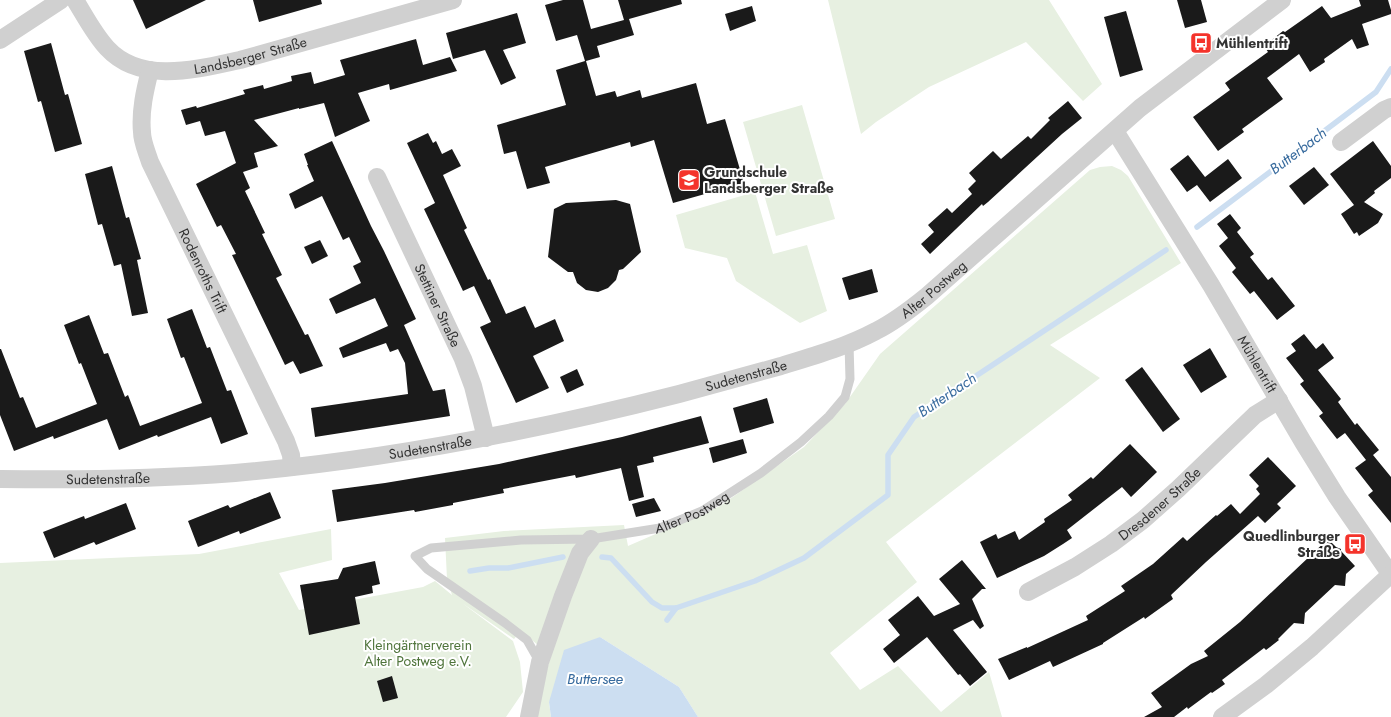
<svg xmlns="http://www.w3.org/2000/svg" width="1391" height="717" viewBox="0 0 1391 717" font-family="Jost,sans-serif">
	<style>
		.green { fill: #e7f0e1 }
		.water { fill: #ccdef1 }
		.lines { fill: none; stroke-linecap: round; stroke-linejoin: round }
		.stream { stroke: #ccdef1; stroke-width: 5.5 }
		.building { fill: #1a1a1a }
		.service { stroke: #d0d0d0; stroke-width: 9 }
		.minor { stroke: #d0d0d0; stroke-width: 18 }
		.labels { text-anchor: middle; stroke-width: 4; stroke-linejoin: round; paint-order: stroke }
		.poi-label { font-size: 14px; font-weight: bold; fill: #333; stroke: #fff; text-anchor: start }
		.street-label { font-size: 14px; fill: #333; stroke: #fff }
		.park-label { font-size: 14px; fill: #4f743b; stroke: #fff }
		.water-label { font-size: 15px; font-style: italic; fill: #386b9e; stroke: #fff }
	</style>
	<rect width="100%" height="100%" fill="#fff"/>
	<g class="green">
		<polygon points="828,0 1049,0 1102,84 1083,101 1026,42 929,87 876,122 861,134"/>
		<polygon points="802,105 835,219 776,236 743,122"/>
		<polygon points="1112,166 1121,170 1128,176 1181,263 1050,345 1100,378 886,542 917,582 830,653 860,690 898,666 941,712 989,672 1002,717 698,717 679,687 600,637 549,702 551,717 532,717 551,656 521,631 514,639 462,603 513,641 520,662 523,692 506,717 0,717 0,563 199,554 331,529 332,560 279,573 299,610 423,587 435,581 452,595 447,579 445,538 504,531 624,525 628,546 720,506 804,447 845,404 880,354 1090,170 1100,167"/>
		<polygon points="755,192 773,254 807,245 827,311 800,323 736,281 727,258 685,248 676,215"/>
	</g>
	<polygon class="water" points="600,637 679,687 698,717 551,717 549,702 564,650"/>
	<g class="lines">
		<g class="stream">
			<polyline points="1197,227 1376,92 1391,69"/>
			<polyline points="602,557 611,558 652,602 662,608 676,608"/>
			<polyline points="470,571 489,568 508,568 563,557"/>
			<polyline points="667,620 676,608 755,581 804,558 888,495 888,455 914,417 1166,250"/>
		</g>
	</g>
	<g class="building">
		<polygon points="133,0 206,0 146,29"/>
		<polygon points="253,0 321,0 322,4 259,22"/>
		<polygon points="563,0 583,0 591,29 624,20 618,0 681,0 682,4 629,19 634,35 597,46 600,57 586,61 596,96 615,91 617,97 640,90 642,98 696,83 707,124 725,119 744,183 673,203 654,140 631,147 630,142 545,167 550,183 527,189 516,151 504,154 497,125 566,105 556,70 585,61 577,35 556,41 545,5"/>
		<polygon points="1177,0 1201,0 1207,22 1185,28"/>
		<polygon points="1359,0 1388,0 1391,10 1391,14 1362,24 1369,45 1357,49 1352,39 1324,59 1325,62 1310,72 1299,54 1267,78 1283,99 1242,129 1244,132 1218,151 1193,117 1230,90 1225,83 1268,52 1264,46 1283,31 1285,32 1322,6 1331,18 1361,6"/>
		<polygon points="752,6 756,21 730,31 725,14"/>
		<polygon points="1126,11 1143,70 1120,77 1104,17"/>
		<polygon points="517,13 526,43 503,50 516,78 501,85 485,50 453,59 446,33"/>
		<polygon points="416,39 423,65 450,57 457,71 390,90 389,84 358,93 370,121 335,137 324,103 299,109 299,108 254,120 278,146 254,153 258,167 243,172 250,188 245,191 265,233 262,234 282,275 276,278 305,335 308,334 323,366 300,374 293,361 285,365 232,255 236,254 221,225 217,227 196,184 236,163 225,131 205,136 200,121 186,125 181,110 196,106 197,108 245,94 243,90 263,85 264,89 292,81 291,76 311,72 314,84 345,75 340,60"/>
		<polygon points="51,43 65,95 68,94 82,144 55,152 41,101 38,102 24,51"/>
		<polygon points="1068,101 1082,118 1062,134 988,202 983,206 982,204 930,254 921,244 934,232 928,225 947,208 952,213 972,194 968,189 976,181 969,173 993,151 1001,159 1028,136 1031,139 1050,120 1048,118"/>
		<polygon points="428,133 433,143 436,141 442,154 452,149 461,166 443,175 467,228 464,230 488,280 490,279 506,314 525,306 535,328 555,319 564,341 533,356 549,388 516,403 480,327 491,322 474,286 463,291 424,209 435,203 407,143"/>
		<polygon points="332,141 371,226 384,251 416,319 404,325 433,391 445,389 450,416 315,437 311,408 408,394 405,363 398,349 390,352 386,343 343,358 339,348 388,326 375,298 336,314 329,299 361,283 353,266 361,262 349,237 343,240 322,196 295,209 289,194 314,181 307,165 308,165 304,154"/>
		<polygon points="1373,141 1391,166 1391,178 1374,191 1375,193 1364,202 1383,214 1378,223 1359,236 1357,232 1354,234 1341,214 1354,205 1330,174"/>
		<polygon points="1188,155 1205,177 1228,159 1242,178 1210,202 1197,185 1187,192 1170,169"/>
		<polygon points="112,166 126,218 129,217 141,259 137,260 148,313 132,316 121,264 114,266 102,224 98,225 85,174"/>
		<polygon points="1314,167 1329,185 1304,205 1289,186"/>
		<polygon points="616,200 630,204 641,252 623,269 619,270 616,280 608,288 598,292 586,290 577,283 573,272 568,272 548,257 554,209 566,203"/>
		<polygon points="1230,214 1241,228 1237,232 1254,254 1250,257 1268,280 1272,277 1295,306 1277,320 1254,291 1250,294 1232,272 1236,268 1219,246 1228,238 1217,224"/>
		<polygon points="320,240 328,256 312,264 304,247"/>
		<polygon points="872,269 878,292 849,300 842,278"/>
		<polygon points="192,309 207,348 210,347 227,391 231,390 248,434 221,444 211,417 158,437 157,435 119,450 107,419 54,439 53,436 14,451 0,415 0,349 1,349 20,398 23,397 36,428 97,404 81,363 79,364 64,325 89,315 104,354 108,353 125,397 128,395 140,426 202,403 184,357 181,358 167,319"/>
		<polygon points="1304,334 1316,349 1323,343 1334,358 1318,370 1341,399 1338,402 1355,425 1357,423 1379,450 1373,455 1391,477 1391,523 1368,495 1373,491 1355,468 1366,460 1345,433 1337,439 1319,416 1323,413 1300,384 1304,381 1286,358 1296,351 1291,344"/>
		<polygon points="1210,348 1227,377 1201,393 1183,365"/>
		<polygon points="1142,367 1180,419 1163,432 1125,380"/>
		<polygon points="577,369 584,385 567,393 560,377"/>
		<polygon points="767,398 774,423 740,433 733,408"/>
		<polygon points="701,416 709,443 653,457 654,462 637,466 644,497 629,501 621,468 576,478 575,475 503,489 504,493 453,503 453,505 415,512 414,510 337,522 332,490 385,483 499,464 622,437"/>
		<polygon points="743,439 747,453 713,463 709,448"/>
		<polygon points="1130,444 1157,472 1131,497 1122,487 1067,530 1072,538 1063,544 1044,556 997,578 980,542 996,534 998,539 1015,531 1019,540 1045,522 1044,519 1072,500 1068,495 1091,477 1093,479"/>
		<polygon points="1268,457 1296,486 1277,504 1281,508 1265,523 1258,516 1206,562 1171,595 1173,599 1145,619 1144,617 1103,643 1103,644 1053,667 1050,661 1009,680 998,659 1027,647 1027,648 1088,620 1086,616 1125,591 1121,586 1153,564 1183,537 1187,541 1216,515 1217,516 1231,504 1240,514 1260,494 1256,489 1259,486 1249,475"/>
		<polygon points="270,492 281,518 240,534 239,531 198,547 188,521 228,505 230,508"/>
		<polygon points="654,498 661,511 636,517 632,504"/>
		<polygon points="126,503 136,529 96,545 94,542 54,558 43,532 84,516 85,519"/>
		<polygon points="1328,539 1336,547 1341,549 1341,551 1355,566 1346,574 1345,586 1335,585 1305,613 1304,624 1294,623 1278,639 1279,640 1266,650 1264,648 1222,680 1225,684 1212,693 1211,692 1188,709 1187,707 1174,717 1144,717 1162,707 1151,693 1191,664 1208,656 1204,651 1240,622"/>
		<polygon points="962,560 986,589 982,589 972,599 984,626 980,629 973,620 953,630 987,672 970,686 960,674 958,675 927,637 894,663 883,649 900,635 888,620 918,596 934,616 960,604 939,579"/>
		<polygon points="375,561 380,584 372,586 373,593 355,597 360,624 309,635 300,585 338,579 343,568"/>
		<polygon points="392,676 398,698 383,702 377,681"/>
	</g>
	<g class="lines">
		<path class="service" id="s1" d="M 539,661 L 527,640 L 505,623 L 427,569 L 415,556 L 431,548 L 521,540 L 591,539 L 660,528 L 702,511 L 761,473 L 801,442 L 829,416 L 845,397 L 850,379 L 849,344"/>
		<g class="minor">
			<path id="s2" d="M 75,0 C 85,16 94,34 107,48 C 141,85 198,69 240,60 L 453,0"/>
			<polyline points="0,40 61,0"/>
			<path id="s3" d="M 150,70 C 145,90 140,111 142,132 C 142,142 147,152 150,162 L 286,441 L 291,455 L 292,467"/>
			<path id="s4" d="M 1115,131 L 1211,285 L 1303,442 L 1337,497 L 1391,575"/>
			<polyline points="1341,142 1384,110 1391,107"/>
			<path id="s5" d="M 377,177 L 463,359 L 473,386 L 486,438"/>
			<path id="s6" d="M 0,479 C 78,480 157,479 235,473 C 385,460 534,431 679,394 C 713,385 747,375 781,366 C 814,356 846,347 876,331 C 894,322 911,309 927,296 L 1140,108 L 1282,0"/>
			<path id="s7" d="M 1028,592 L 1075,567 L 1111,544 L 1143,520 L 1178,489 L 1255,415 L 1279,400"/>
			<polyline points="529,717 540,662 563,596 580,553 591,539"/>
			<polyline points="1222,717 1266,685 1312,647 1391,574"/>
		</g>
	</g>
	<defs>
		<g id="bus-square" transform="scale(1.15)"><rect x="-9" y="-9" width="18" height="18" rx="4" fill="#f4332b" stroke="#fff"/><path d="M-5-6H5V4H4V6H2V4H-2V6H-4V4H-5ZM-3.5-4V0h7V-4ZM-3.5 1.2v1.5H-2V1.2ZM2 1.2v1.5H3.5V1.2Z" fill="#fff"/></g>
		<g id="school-square" transform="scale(1.15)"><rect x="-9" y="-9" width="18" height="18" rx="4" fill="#f4332b" stroke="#fff"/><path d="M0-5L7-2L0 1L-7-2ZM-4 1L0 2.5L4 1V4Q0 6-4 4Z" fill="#fff"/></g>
	</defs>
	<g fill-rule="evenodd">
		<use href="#bus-square" x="1201" y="43"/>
		<use href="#school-square" x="689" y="180"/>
		<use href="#bus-square" x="1355" y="544"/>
	</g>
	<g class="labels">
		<g class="poi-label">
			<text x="1216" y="48">Mühlentrift</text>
			<text x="704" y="177">Grundschule<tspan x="704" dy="16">Landsberger Straße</tspan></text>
			<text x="1340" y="541" text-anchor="end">Quedlinburger<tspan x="1340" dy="16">Straße</tspan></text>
		</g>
		<g class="street-label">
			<text dy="5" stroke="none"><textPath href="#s2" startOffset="209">Landsberger Straße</textPath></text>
			<text dy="5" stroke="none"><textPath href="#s3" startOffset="215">Rodenroths Trift</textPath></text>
			<text dy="5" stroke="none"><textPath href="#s6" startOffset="965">Alter Postweg</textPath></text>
			<text dy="5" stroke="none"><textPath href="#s5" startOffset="142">Stettiner Straße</textPath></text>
			<text dy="5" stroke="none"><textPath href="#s4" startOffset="273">Mühlentrift</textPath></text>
			<text dy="5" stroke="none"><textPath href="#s6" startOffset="756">Sudetenstraße</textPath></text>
			<text dy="5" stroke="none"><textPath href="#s6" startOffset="432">Sudetenstraße</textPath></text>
			<text dy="5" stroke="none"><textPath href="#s6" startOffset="108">Sudetenstraße</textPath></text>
			<text dy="5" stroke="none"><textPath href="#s7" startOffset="159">Dresdener Straße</textPath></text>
			<text dy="5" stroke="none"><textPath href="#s1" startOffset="448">Alter Postweg</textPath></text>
		</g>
		<g class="park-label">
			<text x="418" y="650">Kleingärtnerverein<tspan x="418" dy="16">Alter Postweg e.V.</tspan></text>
		</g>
		<g class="water-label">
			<text transform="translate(1298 151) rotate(-37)" y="5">Butterbach</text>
			<text transform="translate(947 395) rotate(-34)" y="5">Butterbach</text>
			<text x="595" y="684">Buttersee</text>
		</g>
	</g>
</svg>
